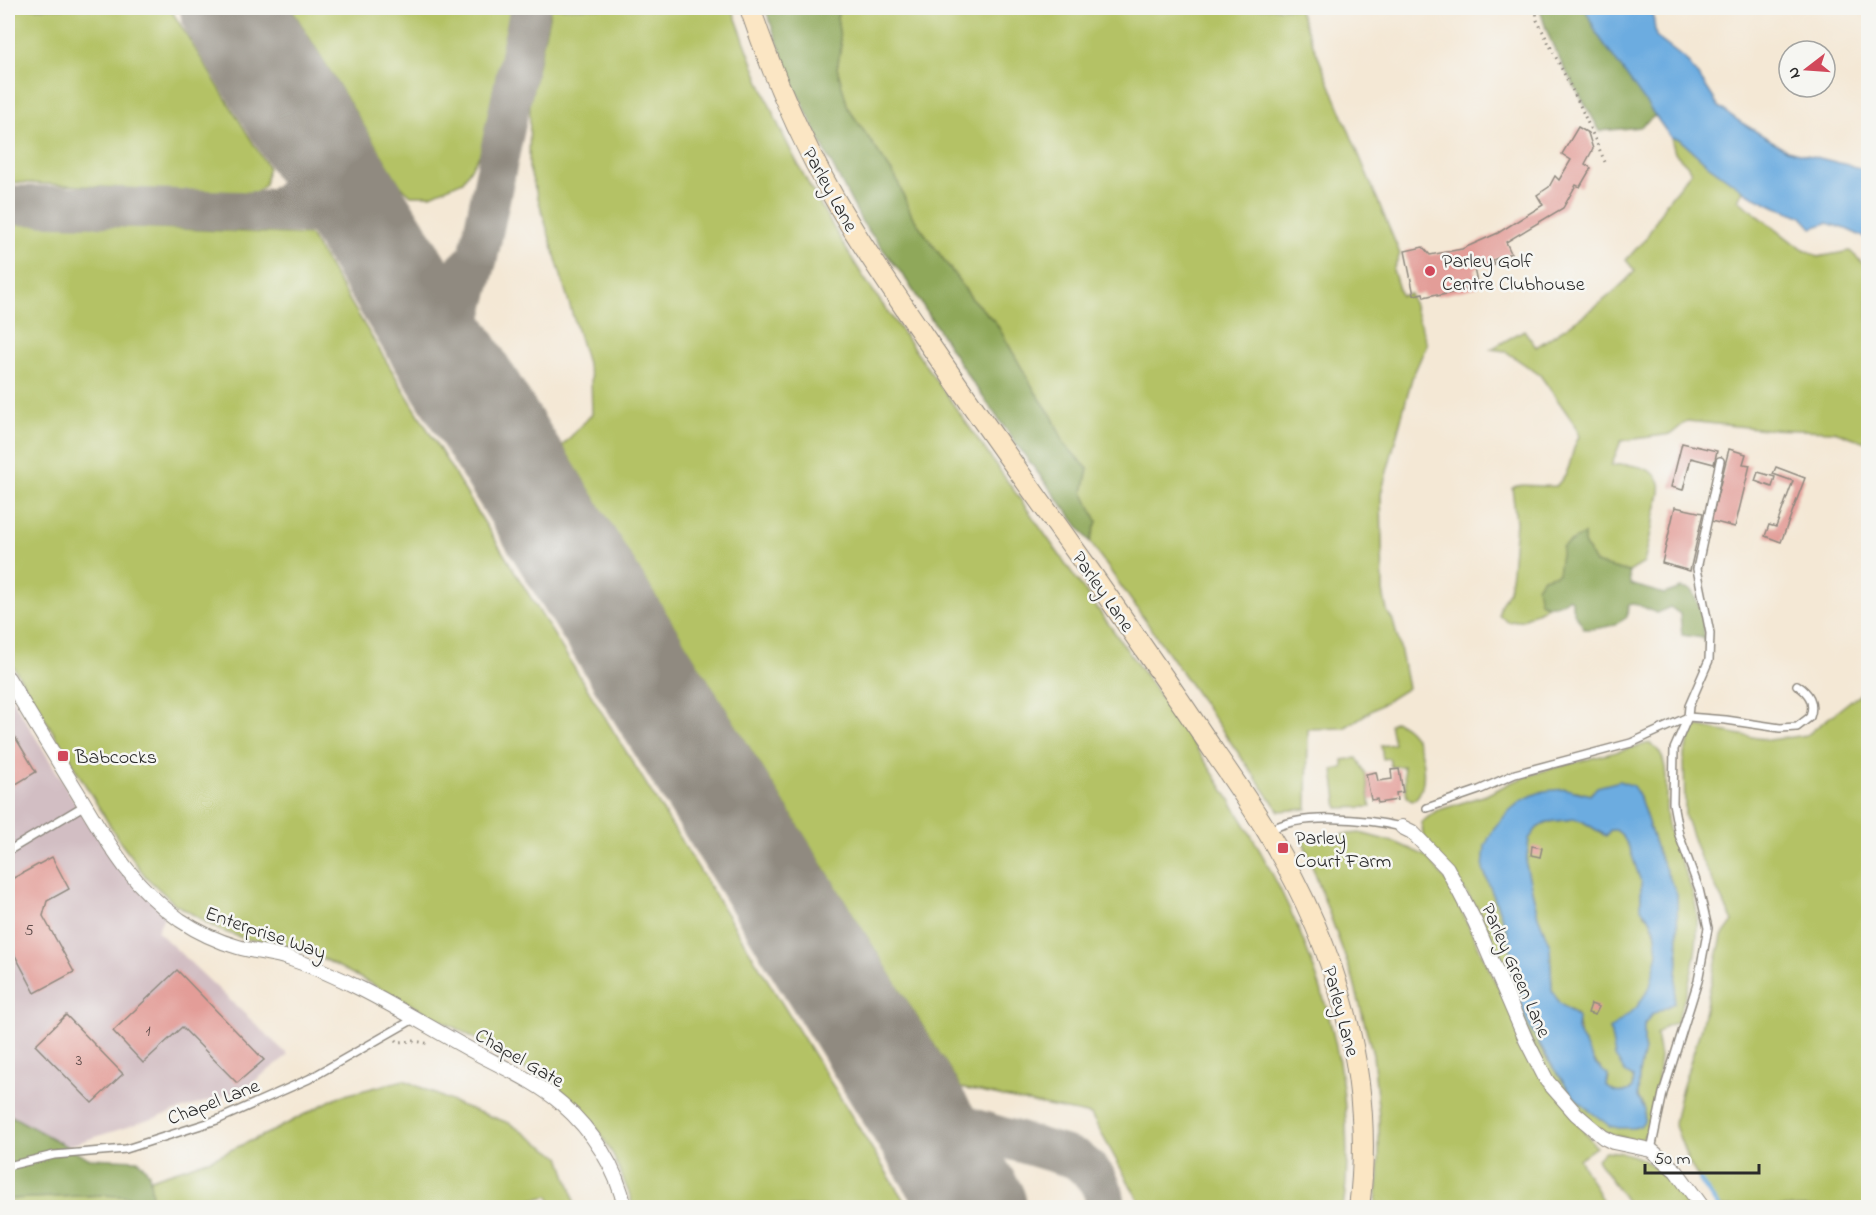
<svg xmlns="http://www.w3.org/2000/svg" width="1876" height="1215" viewBox="0 0 1876 1215" font-family="'Indie Flower',sans-serif">
	<style>
		.industrial { fill: #d2bec3 }
		.green { fill: #b4c265; stroke: #707648; stroke-width: 1.5; fill-rule: evenodd }
		.forest { fill: #8fa85a; stroke: #5d6a42; stroke-width: 1.5 }
		.water { fill: #6cace0; stroke: #4c6c86; stroke-width: 1.5; fill-rule: evenodd }
		.lines { fill: none; stroke-linecap: round; stroke-linejoin: round }
		.stream { stroke: #6cace0; stroke-width: 4.5 }
		.taxiway { stroke: #908a80; stroke-width: 40 }
		.runway { stroke: #908a80; stroke-width: 102 }
		.building { fill: #e39d98 }
		.lane-casing { stroke: #908a80; stroke-width: 10 }
		.street-casing { stroke: #908a80; stroke-width: 16 }
		.secondary-casing { stroke: #908a80; stroke-width: 22 }
		.path { stroke: #908a80; stroke-width: 3; stroke-dasharray: 1.5 4.5; stroke-linecap: butt }
		.lane { stroke: #fff; stroke-width: 7 }
		.street { stroke: #fff; stroke-width: 14 }
		.secondary { stroke: #fbe6c4; stroke-width: 20 }
		.poi-dot { fill: #d1495b; stroke: #f6f6f2; stroke-width: 2 }
		.labels { text-anchor: middle; stroke-width: 5; stroke-linejoin: round; paint-order: stroke }
		.number-label { font-size: 16px; fill: #594846 }
		.street-label { font-size: 20px; fill: #2b2b2b; stroke: #f6f6f2 }
		.poi-label { font-size: 20px; fill: #2b2b2b; stroke: #f6f6f2; text-anchor: start }
	</style>
	<rect width="100%" height="100%" fill="#f6f6f2"/>
	<filter id="ink" filterUnits="userSpaceOnUse"><feTurbulence type="fractalNoise" baseFrequency=".0167" numOctaves="2"/><feDisplacementMap in="SourceGraphic" scale="12" xChannelSelector="R" yChannelSelector="G"/><feConvolveMatrix kernelMatrix="1 2 1 2 8 2 1 2 1" color-interpolation-filters="sRGB"/></filter>
	<filter id="wash" filterUnits="userSpaceOnUse"><feTurbulence type="fractalNoise" baseFrequency=".008" numOctaves="4" result="noise"/><feDisplacementMap in="SourceGraphic" scale="24" xChannelSelector="R" yChannelSelector="G"/><feGaussianBlur stdDeviation="1.35" result="paint"/><feColorMatrix in="noise" values="0 0 0 0 0 0 0 0 0 0 0 0 0 0 0 0 0 1.4 0 .05"/><feComposite in="paint" operator="in"/></filter>
	<g filter="url(#wash)">
		<rect width="100%" height="100%" fill="#f4e8d5"/>
		<polygon class="industrial" points="8,692 89,825 165,915 157,931 288,1055 243,1090 67,1146 8,1114"/>
		<g class="green">
			<polygon points="8,8 170,8 268,167 265,185 252,195 8,182"/>
			<polygon points="291,8 512,8 480,154 463,181 431,195 411,195 400,185"/>
			<path d="M 551,8 L 732,8 C 748,50 763,94 783,135 C 807,184 835,231 864,278 C 938,383 1013,489 1087,594 C 1200,753 1335,919 1346,1122 C 1347,1150 1348,1179 1343,1207 L 1137,1207 L 1139,1201 L 1091,1115 L 961,1088 L 562,446 L 592,414 L 591,377 L 529,168 L 530,102 Z"/>
			<polygon points="840,8 1298,8 1400,254 1393,270 1401,296 1410,294 1427,344 1412,378 1381,494 1383,591 1387,611 1393,621 1400,647 1408,688 1344,728 1308,729 1307,809 1279,811 1090,542 1097,521 1083,492 1088,469 1065,445 1052,416 1036,393 996,323 972,299 912,216 896,178 848,108 837,68 841,46 837,17"/>
			<path d="M 1671,138 L 1679,139 L 1708,165 L 1743,190 L 1738,200 L 1795,244 L 1818,257 L 1850,251 L 1868,268 L 1868,443 L 1834,431 L 1766,429 L 1687,421 L 1671,434 L 1621,441 L 1611,466 C 1625,462 1655,466 1660,483 C 1661,486 1660,490 1660,493 L 1644,563 L 1629,572 L 1595,563 L 1584,543 L 1584,534 L 1558,575 L 1543,578 L 1540,602 L 1548,606 L 1522,620 L 1508,622 L 1499,615 L 1500,606 L 1509,590 L 1512,571 L 1516,522 L 1512,488 C 1522,482 1541,488 1556,486 C 1575,467 1568,455 1579,437 L 1576,426 L 1540,375 L 1505,351 L 1491,349 L 1524,330 L 1536,347 C 1571,324 1607,302 1635,271 L 1626,260 L 1646,238 L 1666,203 L 1691,172 L 1687,165 L 1675,153 Z"/>
			<polygon points="8,221 310,235 471,501 908,1207 632,1207 631,1198 612,1153 597,1128 577,1104 556,1087 467,1034 324,959 293,947 246,939 219,930 175,904 146,877 120,842 8,658"/>
			<polygon points="1868,687 1868,1207 1717,1207 1689,1163 1674,1123 1680,1095 1700,1031 1722,936 1733,921 1699,855 1685,816 1684,754 1695,726 1768,740 1807,735"/>
			<path d="M 1395,721 C 1402,724 1408,728 1413,735 C 1424,750 1430,791 1412,801 L 1407,798 L 1403,766 L 1391,767 L 1389,758 L 1383,759 L 1381,746 L 1394,744 L 1390,724 Z"/>
			<path d="M 1650,743 C 1674,758 1663,794 1667,819 C 1672,852 1694,881 1697,915 C 1699,950 1689,990 1676,1022 L 1664,1027 L 1656,1034 L 1660,1056 L 1657,1091 L 1650,1129 L 1641,1140 L 1626,1138 L 1608,1133 L 1595,1126 L 1550,1076 L 1530,1038 L 1479,910 L 1423,836 L 1422,822 L 1436,811 L 1486,795 L 1512,782 L 1543,771 ZM 1544,791 L 1577,791 L 1590,795 L 1592,792 L 1639,795 L 1658,853 L 1677,895 L 1678,962 L 1674,1003 L 1651,1015 L 1644,1025 L 1644,1050 L 1639,1073 L 1638,1097 L 1644,1107 L 1610,1126 L 1576,1099 L 1546,1058 L 1528,1024 L 1509,975 L 1511,950 L 1508,933 L 1483,869 L 1521,801 Z"/>
			<polygon points="1357,758 1366,774 1371,807 1338,808 1333,770 1343,768 1343,760"/>
			<path d="M 1574,819 L 1582,821 L 1606,836 L 1610,830 L 1616,830 L 1622,835 L 1630,849 L 1641,882 L 1641,902 L 1644,913 L 1650,919 L 1658,940 L 1658,957 L 1654,976 L 1630,1074 L 1633,1077 L 1632,1089 C 1623,1094 1614,1094 1607,1086 L 1609,1078 C 1592,1060 1578,1041 1577,1015 L 1559,1003 L 1552,990 L 1550,946 L 1538,916 L 1526,865 L 1529,838 L 1537,828 L 1547,822 Z"/>
			<polygon points="1360,833 1397,843 1426,856 1448,883 1496,983 1576,1120 1596,1147 1579,1159 1606,1207 1375,1207 1379,1178 1379,1116 1373,1055 1353,979 1302,838"/>
			<polygon points="404,1080 462,1106 509,1123 560,1157 571,1189 575,1207 552,1207 549,1196 490,1208 8,1208 8,1199 103,1195 211,1159 277,1129 337,1097"/>
			<path d="M 1605,1151 C 1647,1152 1668,1175 1690,1207 L 1630,1207 L 1597,1159 Z"/>
		</g>
		<g class="forest">
			<polygon points="765,8 840,8 837,17 841,46 837,68 848,108 896,178 912,216 972,299 996,323 1036,393 1052,416 1065,445 1088,469 1083,492 1097,521 1090,542 1017,445 968,376 905,278 862,222 825,151 792,82"/>
			<path d="M 1540,8 L 1585,8 L 1597,34 L 1656,115 L 1640,127 L 1600,131 C 1580,93 1549,50 1540,8 Z"/>
			<path d="M 1584,534 L 1584,543 L 1595,563 L 1629,572 L 1630,584 L 1664,594 L 1681,588 L 1691,590 C 1702,607 1704,623 1705,643 L 1703,638 L 1682,635 L 1680,614 L 1670,607 L 1657,613 C 1647,610 1638,602 1628,605 L 1627,617 C 1615,627 1599,629 1584,629 C 1580,616 1571,617 1572,601 L 1568,598 C 1558,605 1552,608 1540,602 L 1537,587 L 1543,578 L 1558,574 L 1562,547 Z"/>
			<polygon points="8,1114 88,1158 138,1160 149,1173 153,1204 148,1207 141,1207 130,1197 103,1195 8,1199"/>
		</g>
		<g class="water">
			<polygon points="1585,8 1652,8 1656,37 1686,60 1703,82 1719,107 1742,123 1787,150 1868,170 1868,239 1846,229 1827,223 1812,228 1801,216 1776,207 1747,193 1708,165 1679,139 1671,138 1597,34"/>
			<path d="M 1620,781 L 1633,786 L 1639,795 L 1658,853 L 1677,894 L 1678,962 L 1674,1003 L 1651,1015 L 1644,1025 L 1644,1050 L 1639,1073 L 1638,1097 L 1645,1110 L 1644,1121 L 1640,1126 L 1634,1128 L 1619,1128 L 1610,1126 L 1587,1109 L 1576,1099 L 1554,1069 L 1528,1024 L 1511,983 L 1509,975 L 1511,950 L 1508,933 L 1483,869 L 1485,846 L 1494,828 L 1510,810 L 1521,801 L 1533,795 L 1544,791 L 1566,789 L 1590,795 L 1597,787 ZM 1574,819 L 1582,821 L 1606,836 L 1610,830 L 1616,830 L 1622,835 L 1630,849 L 1641,882 L 1641,908 L 1650,919 L 1655,929 L 1658,953 L 1650,987 L 1636,1008 L 1610,1029 L 1615,1057 L 1625,1072 L 1633,1077 L 1632,1089 C 1623,1094 1614,1094 1607,1086 L 1608,1075 L 1596,1065 L 1581,1038 L 1577,1030 L 1578,1017 L 1559,1003 L 1552,990 L 1550,946 L 1538,916 L 1526,865 L 1529,839 L 1537,828 L 1547,822 Z"/>
		</g>
		<g class="lines">
			<polyline class="stream" points="1700,1180 1719,1208"/>
			<g class="taxiway">
				<path d="M 8,205 C 93,207 179,208 265,212 C 292,214 325,210 351,222 C 369,231 386,261 398,278"/>
				<path d="M 256,211 C 306,208 317,166 303,124"/>
				<path d="M 380,246 C 399,262 425,289 452,279 C 462,275 470,265 478,257"/>
				<polyline points="467,390 461,337 463,312 478,257 530,8"/>
				<path d="M 908,1096 L 921,1109 L 934,1117 L 1076,1159 C 1093,1172 1105,1185 1106,1208"/>
				<polyline points="919,1115 933,1155 942,1208"/>
			</g>
			<polyline class="runway" points="231,8 976,1208"/>
		</g>
		<g id="blocks">
			<g class="building">
				<polygon points="1578,127 1588,133 1593,149 1585,164 1591,168 1580,187 1576,185 1563,208 1506,242 1511,253 1493,260 1495,264 1487,268 1485,264 1474,269 1478,287 1437,296 1437,294 1424,297 1423,293 1414,295 1405,251 1423,247 1430,255 1462,249 1498,233 1543,205 1537,195 1549,187 1555,176 1559,180 1571,160 1562,154"/>
				<polygon points="1682,443 1717,451 1714,464 1691,458 1683,490 1671,487"/>
				<polygon points="1729,449 1746,454 1743,464 1750,465 1735,527 1711,521"/>
				<polygon points="1776,467 1805,478 1781,542 1765,536 1769,525 1776,527 1793,481 1773,474"/>
				<polygon points="1758,472 1775,477 1772,487 1755,481"/>
				<polygon points="1675,507 1703,513 1690,571 1662,563"/>
				<polygon points="8,725 36,772 8,789"/>
				<polygon points="1399,769 1403,792 1396,793 1397,800 1378,803 1377,799 1371,800 1366,774 1376,772 1378,781 1392,779 1391,770"/>
				<polygon points="1532,846 1542,848 1540,857 1531,855"/>
				<polygon points="52,857 69,889 47,901 43,916 74,972 35,993 8,942 8,881"/>
				<polygon points="177,970 264,1060 237,1083 182,1027 143,1063 113,1031"/>
				<polygon points="1591,1004 1599,1007 1595,1015 1588,1013"/>
				<polygon points="66,1015 123,1074 92,1103 35,1045"/>
			</g>
		</g>
	</g>
	<g filter="url(#ink)">
		<use href="#blocks" fill-opacity="0" stroke="#908a80" stroke-width="1.5"/>
		<g class="lines">
			<g class="lane-casing">
				<g id="lane">
					<path d="M 1427,808 L 1479,790 L 1515,774 L 1631,743 L 1688,717 L 1726,720 L 1780,728 L 1797,727 L 1810,717 C 1815,702 1809,693 1797,685"/>
					<path d="M 1269,831 C 1299,812 1367,819 1402,827"/>
					<polyline points="8,851 85,805"/>
					<polyline points="1651,1150 1663,1093 1698,981 1708,928 1699,889 1679,835 1673,803 1674,749 1688,717 1689,706 1709,660 1710,633 1697,569 1720,461"/>
					<polyline points="8,1166 54,1155 126,1149 217,1120 309,1079 414,1019"/>
				</g>
			</g>
			<g class="street-casing">
				<g id="street">
					<path d="M 8,678 C 30,715 53,753 76,790 C 107,841 129,884 180,920 C 198,932 217,941 238,947 C 255,952 273,953 291,959 C 354,980 411,1017 469,1049 C 500,1066 536,1081 562,1104 C 592,1130 617,1168 625,1208"/>
					<polyline points="1402,827 1412,832 1447,868 1475,922 1526,1040 1547,1081 1576,1114 1603,1137 1613,1142 1651,1150 1676,1171 1703,1208"/>
				</g>
			</g>
			<g class="secondary-casing">
				<path id="secondary" d="M 750,8 C 772,73 799,136 833,196 C 860,244 892,289 923,335 C 975,411 1028,485 1082,560 C 1127,624 1172,688 1215,753 C 1233,779 1252,806 1268,833 C 1336,946 1376,1075 1359,1208"/>
			</g>
			<g class="path">
				<polyline points="1536,8 1537,20 1578,101 1605,162"/>
				<polyline points="396,1040 398,1042 415,1041 430,1044"/>
			</g>
			<use href="#lane" class="lane"/>
			<use href="#street" class="street"/>
			<use href="#secondary" class="secondary"/>
		</g>
	</g>
	<g class="poi-dot">
		<circle cx="1430" cy="271" r="6"/>
		<rect x="57" y="750" width="12" height="12" rx="3"/>
		<rect x="1277" y="842" width="12" height="12" rx="3"/>
	</g>
	<g class="labels">
		<g class="number-label">
			<text x="29" y="935">5</text>
			<text x="148" y="1035">1</text>
			<text x="79" y="1065">3</text>
		</g>
		<g class="street-label">
			<text transform="translate(831 189) rotate(61)" y="7">Parley Lane</text>
			<text transform="translate(1104 591) rotate(55)" y="7">Parley Lane</text>
			<text transform="translate(266 932) rotate(19)" y="7">Enterprise Way</text>
			<text transform="translate(1517 970) rotate(66)" y="7">Parley Green Lane</text>
			<text transform="translate(1342 1011) rotate(75)" y="7">Parley Lane</text>
			<text transform="translate(520 1057) rotate(30)" y="7">Chapel Gate</text>
			<text transform="translate(213 1101) rotate(-21)" y="7">Chapel Lane</text>
		</g>
		<g class="poi-label">
			<text x="1442" y="267">Parley Golf<tspan x="1442" dy="23">Centre Clubhouse</tspan></text>
			<text x="75" y="763">Babcocks</text>
			<text x="1295" y="844">Parley<tspan x="1295" dy="23">Court Farm</tspan></text>
		</g>
	</g>
	<rect width="1876" height="1215" fill="none" stroke="#f6f6f2" stroke-width="30"/>
	<g transform="translate(1807 69) rotate(253)"><circle r="28" fill="#f6f6f2" stroke="#a5a5a2" stroke-width="1.5"/>
	<path d="M0-4.5L10 22L0 15L-10 22Z" fill="#d1495b"/>
	<text y="-9" font-size="16" font-weight="bold" text-anchor="middle" fill="#2b2b2b">N</text>
	</g>
	<path d="M1645 1164v9h114v-9" fill="none" stroke="#2b2b2b" stroke-width="3"/>
	<text x="1654" y="1164" font-size="18" fill="#2b2b2b" stroke="#f6f6f2" stroke-width="4.5" paint-order="stroke">50 m</text>
</svg>
